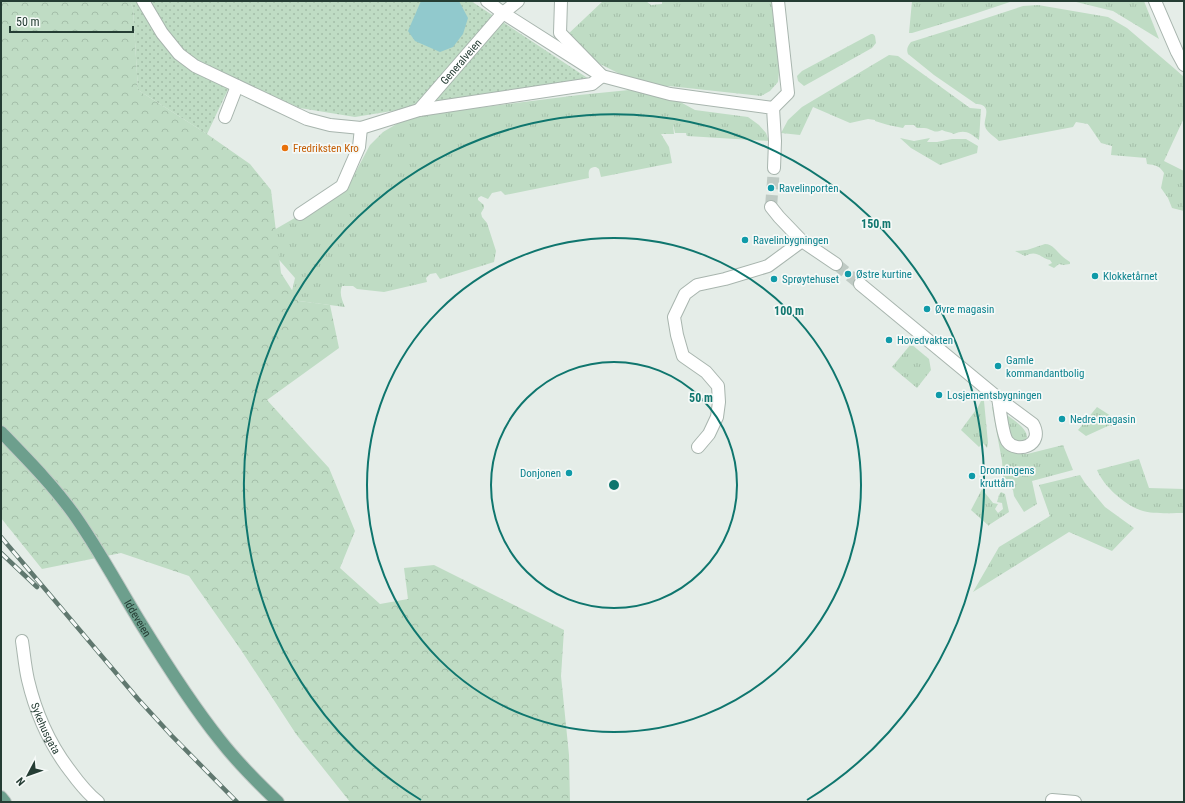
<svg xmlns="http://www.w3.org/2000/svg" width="1185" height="803" viewBox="0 0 1185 803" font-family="'Roboto Condensed',sans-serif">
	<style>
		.grass { fill: url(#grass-tufts) }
		.forest { fill: url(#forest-crowns) }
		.park { fill: url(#park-dots) }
		.water { fill: #91c9cd }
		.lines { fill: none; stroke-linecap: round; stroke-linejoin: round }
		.minor-tunnel { stroke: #bfcac4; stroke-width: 12; stroke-dasharray: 12 6; stroke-linecap: butt }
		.minor-casing { stroke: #a8b5ae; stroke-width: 14 }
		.major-casing { stroke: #c2c9c6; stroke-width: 14 }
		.minor { stroke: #fff; stroke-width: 12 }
		.major { stroke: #6d9f8d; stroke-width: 12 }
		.rail-casing { stroke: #60786f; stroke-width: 4.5 }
		.rail { stroke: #f5f9f7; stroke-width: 3; stroke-dasharray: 9; stroke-linecap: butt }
		.ring { fill: none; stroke: #0f766e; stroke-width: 2 }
		.food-dot { fill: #e8710a; stroke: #f5f9f7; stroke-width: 1.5 }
		.culture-dot { fill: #0f9aa8; stroke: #f5f9f7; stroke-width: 1.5 }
		.labels { text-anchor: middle; stroke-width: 3.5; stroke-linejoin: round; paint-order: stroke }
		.street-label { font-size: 11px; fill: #253d34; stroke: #f5f9f7 }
		.food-label { font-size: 11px; fill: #c56008; stroke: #f5f9f7; text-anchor: start }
		.culture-label { font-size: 11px; fill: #0d838f; stroke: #f5f9f7; text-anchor: start }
		.centre { fill: #0f766e; stroke: #f5f9f7; stroke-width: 2 }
		.ring-label { font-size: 12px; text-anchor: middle; font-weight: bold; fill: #0f766e; stroke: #f5f9f7; stroke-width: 3.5; stroke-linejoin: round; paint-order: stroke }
	</style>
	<defs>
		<pattern id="grass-tufts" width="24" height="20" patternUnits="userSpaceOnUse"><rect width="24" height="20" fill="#bfdcc4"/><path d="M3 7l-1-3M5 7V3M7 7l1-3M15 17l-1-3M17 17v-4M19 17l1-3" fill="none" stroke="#a4bea9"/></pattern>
		<pattern id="forest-crowns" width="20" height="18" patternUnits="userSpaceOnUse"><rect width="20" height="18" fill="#bfdcc4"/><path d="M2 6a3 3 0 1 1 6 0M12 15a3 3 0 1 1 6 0" fill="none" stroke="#a4bea9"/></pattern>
		<pattern id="park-dots" width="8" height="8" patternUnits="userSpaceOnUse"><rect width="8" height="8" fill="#bfdcc4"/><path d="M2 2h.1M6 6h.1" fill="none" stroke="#a4bea9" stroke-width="1.8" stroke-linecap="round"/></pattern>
	</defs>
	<rect width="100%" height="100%" fill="#e5ede8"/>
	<g class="grass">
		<polygon points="603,1 646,1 651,5 662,4 662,1 772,1 780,62 778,82 770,91 761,96 669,86 656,86 624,76 584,56 566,36"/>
		<polygon points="912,1 1013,1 968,16 912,33 909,33"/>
		<polygon points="1072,1 1144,1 1159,39 1113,11"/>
		<path d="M 1038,5 L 1108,17 L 1127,28 L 1175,69 L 1184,77 L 1184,118 L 1164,161 L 1184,171 L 1184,211 L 1172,208 L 1168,198 L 1161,188 L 1164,173 C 1160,166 1155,165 1147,164 L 1146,158 L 1111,155 L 1112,146 L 1101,143 L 1088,124 L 1076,122 L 1073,127 L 999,141 C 995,137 986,132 985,126 C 983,120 991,109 982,105 C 980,104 978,104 976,104 L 934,75 L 908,54 C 906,49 908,46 911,42 L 959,27 L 1023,6 Z"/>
		<polygon points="871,34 873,34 875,36 876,43 872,48 804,86 798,81 797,76 802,71"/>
		<path d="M 889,55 L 898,56 L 970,108 L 981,109 L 979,140 C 970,133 965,129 954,134 C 950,132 946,132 942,130 C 933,134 933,129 924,128 C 922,128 919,128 917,128 L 914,125 L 905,125 L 903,128 L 888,125 L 875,121 L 875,120 L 868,119 L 850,123 L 813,107 L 800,135 L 781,133 L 788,120 L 802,107 Z"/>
		<path d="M 629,90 L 660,97 L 673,98 L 695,110 L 748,117 L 759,125 L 766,133 L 769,141 L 687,136 L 686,133 L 675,133 L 673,124 L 674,134 L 661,134 L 669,147 L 672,163 L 601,177 L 599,169 L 596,167 C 589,167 588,171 589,178 L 505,195 L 501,191 L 492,193 L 488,199 L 481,196 L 478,198 L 478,200 L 484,205 L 484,208 L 481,213 L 482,217 L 487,223 L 496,251 L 494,262 L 440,279 L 436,273 L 430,274 L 426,278 L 427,282 L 384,292 L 357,289 L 353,286 L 342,286 C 339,293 342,300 345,307 L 299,301 L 292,291 L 295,278 L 260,238 L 347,188 L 370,145 L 383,132 L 400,122 L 421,115 L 579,95 Z"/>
		<polygon points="900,138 914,141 930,138 927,142 937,142 952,139 966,139 978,146 977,153 940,165 911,148"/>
		<path d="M 1045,244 C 1053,244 1056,251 1062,256 C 1064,258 1067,260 1070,262 L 1070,264 L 1063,265 L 1059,264 L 1054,268 L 1048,265 L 1052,263 L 1050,260 C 1040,258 1037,249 1025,256 L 1015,251 L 1027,250 Z"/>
		<polygon points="911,344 929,359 931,370 917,388 892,367"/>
		<polygon points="981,401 984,401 988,443 987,448 983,443 979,447 961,430 978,407"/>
		<polygon points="992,407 996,407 1004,446 1012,452 1027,454 1063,445 1073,470 1032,481 1037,504 1024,512 1014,496 1013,490 1005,482 1003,477 1002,461"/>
		<polygon points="1097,407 1122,423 1111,426 1110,425 1086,436 1078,430"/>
		<path d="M 1004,413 C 1012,419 1035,432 1024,443 L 1012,441 Z"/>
		<path d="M 1139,459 L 1149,488 L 1184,489 L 1184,513 C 1174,513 1151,514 1143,511 C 1126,506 1104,487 1097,470 Z"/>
		<polygon points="1080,475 1085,483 1105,507 1134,528 1112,551 1069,532 973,592 999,547 1050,516 1039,485"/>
		<polygon points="982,489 993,503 998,504 995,509 998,513 1003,509 1002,503 997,502 999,495 1001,492 1005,494 1009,512 989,525 989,526 971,510"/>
	</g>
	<polygon class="forest" points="1,1 130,1 133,9 138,90 207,134 250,164 271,190 281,273 299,301 330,305 339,348 267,400 329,468 355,531 340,568 380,604 408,599 404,568 434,565 564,630 561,676 569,755 570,802 350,802 296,734 241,650 189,576 121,553 42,569 1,518"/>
	<polygon class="park" points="130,1 471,1 589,79 355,117 300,108 233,79 207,134 138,90 133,9"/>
	<polygon class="water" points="421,1 459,1 468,18 463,34 453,47 440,52 415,41 408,31"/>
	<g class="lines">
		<g class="minor-tunnel">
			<polyline points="771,207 774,168"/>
			<polyline points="836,264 860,284"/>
		</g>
		<g class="minor-casing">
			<g id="minor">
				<polyline points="143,1 162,33 179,54 195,66 307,119 330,125 361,128 419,110 592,84 602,76 560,33 561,1"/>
				<polyline points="487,1 503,13 602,76 670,94 773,108 775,141 774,168"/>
				<polyline points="1155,1 1177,52 1184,65"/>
				<polyline points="773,108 788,93 778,1"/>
				<path id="s1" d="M 419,110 L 503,13 L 518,1"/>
				<polyline points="225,117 237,86"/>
				<polyline points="771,207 779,217 802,241 836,264"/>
				<polyline points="300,214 342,186 359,147 361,128"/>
				<path d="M 860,284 L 998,398 C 1000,408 1002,433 1007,441 C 1016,454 1045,446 1033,424 L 998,398"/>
				<polyline points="698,447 709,434 717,417 719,402 718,386 706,372 683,356 677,335 674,317 685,294 697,285 725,279 768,266 802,241"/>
				<path id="s2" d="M 22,641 C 24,654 25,667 28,680 C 36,714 50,745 71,772 C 79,783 87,793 98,802"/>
				<polyline points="1052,800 1075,802"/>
			</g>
		</g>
		<g class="major-casing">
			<g id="major">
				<path id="s3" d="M 1,432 C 26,458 52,484 73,513 C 98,548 118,586 140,622 C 164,661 191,704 220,740 C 237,762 257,782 278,802"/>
				<polyline points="1,797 5,802"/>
			</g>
		</g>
		<use href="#minor" class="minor"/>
		<use href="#major" class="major"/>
		<g class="rail-casing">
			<g id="rail">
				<polyline points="1,537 138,699 172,736 237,802"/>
				<polyline points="1,553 37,587"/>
			</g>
		</g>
		<use href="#rail" class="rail"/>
	</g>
	<g class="ring">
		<circle cx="614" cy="485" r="123"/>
		<circle cx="614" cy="485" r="247"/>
		<path d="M421 800A370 370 0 1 1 807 800"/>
	</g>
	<circle class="food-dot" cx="285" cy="148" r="4"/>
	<g class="culture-dot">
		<circle cx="771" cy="188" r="4"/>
		<circle cx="745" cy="240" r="4"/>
		<circle cx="848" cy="274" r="4"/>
		<circle cx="1095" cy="276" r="4"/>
		<circle cx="774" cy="279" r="4"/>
		<circle cx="927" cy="309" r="4"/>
		<circle cx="889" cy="340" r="4"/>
		<circle cx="998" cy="366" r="4"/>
		<circle cx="939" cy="395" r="4"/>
		<circle cx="1062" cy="419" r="4"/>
		<circle cx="569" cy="473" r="4"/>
		<circle cx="972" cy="476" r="4"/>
	</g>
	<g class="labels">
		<g class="street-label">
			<text dy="4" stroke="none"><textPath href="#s1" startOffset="64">Generalveien</textPath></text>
			<text dy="4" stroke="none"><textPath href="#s3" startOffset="232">Iddeveien</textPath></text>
			<text dy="4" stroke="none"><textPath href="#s2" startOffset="91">Sykehusgata</textPath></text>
		</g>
		<g class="food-label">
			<text x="293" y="152">Fredriksten Kro</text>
		</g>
		<g class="culture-label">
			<text x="779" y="192">Ravelinporten</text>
			<text x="753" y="244">Ravelinbygningen</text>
			<text x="856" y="278">Østre kurtine</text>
			<text x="1103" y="280">Klokketårnet</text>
			<text x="782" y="283">Sprøytehuset</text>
			<text x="935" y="313">Øvre magasin</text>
			<text x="897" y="344">Hovedvakten</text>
			<text x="1006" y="364">Gamle<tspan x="1006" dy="13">kommandantbolig</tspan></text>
			<text x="947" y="399">Losjementsbygningen</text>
			<text x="1070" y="423">Nedre magasin</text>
			<text x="980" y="474">Dronningens<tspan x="980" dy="13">kruttårn</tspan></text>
			<text x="561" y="477" text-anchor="end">Donjonen</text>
		</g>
	</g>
	<circle cx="614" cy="485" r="6" class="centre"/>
	<g class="ring-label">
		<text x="876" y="228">150 m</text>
		<text x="789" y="315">100 m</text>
		<text x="701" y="402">50 m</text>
	</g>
	<rect width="1185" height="803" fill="none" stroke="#253d34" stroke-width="4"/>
	<g transform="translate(28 775) rotate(229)" stroke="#f5f9f7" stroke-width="3" paint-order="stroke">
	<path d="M0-3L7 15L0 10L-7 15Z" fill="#253d34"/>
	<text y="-6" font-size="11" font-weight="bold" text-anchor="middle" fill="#253d34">N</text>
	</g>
	<path d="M10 26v6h123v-6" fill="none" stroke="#253d34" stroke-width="2"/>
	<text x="16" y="26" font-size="12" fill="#253d34" stroke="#f5f9f7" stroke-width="3" paint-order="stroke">50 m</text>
</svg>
